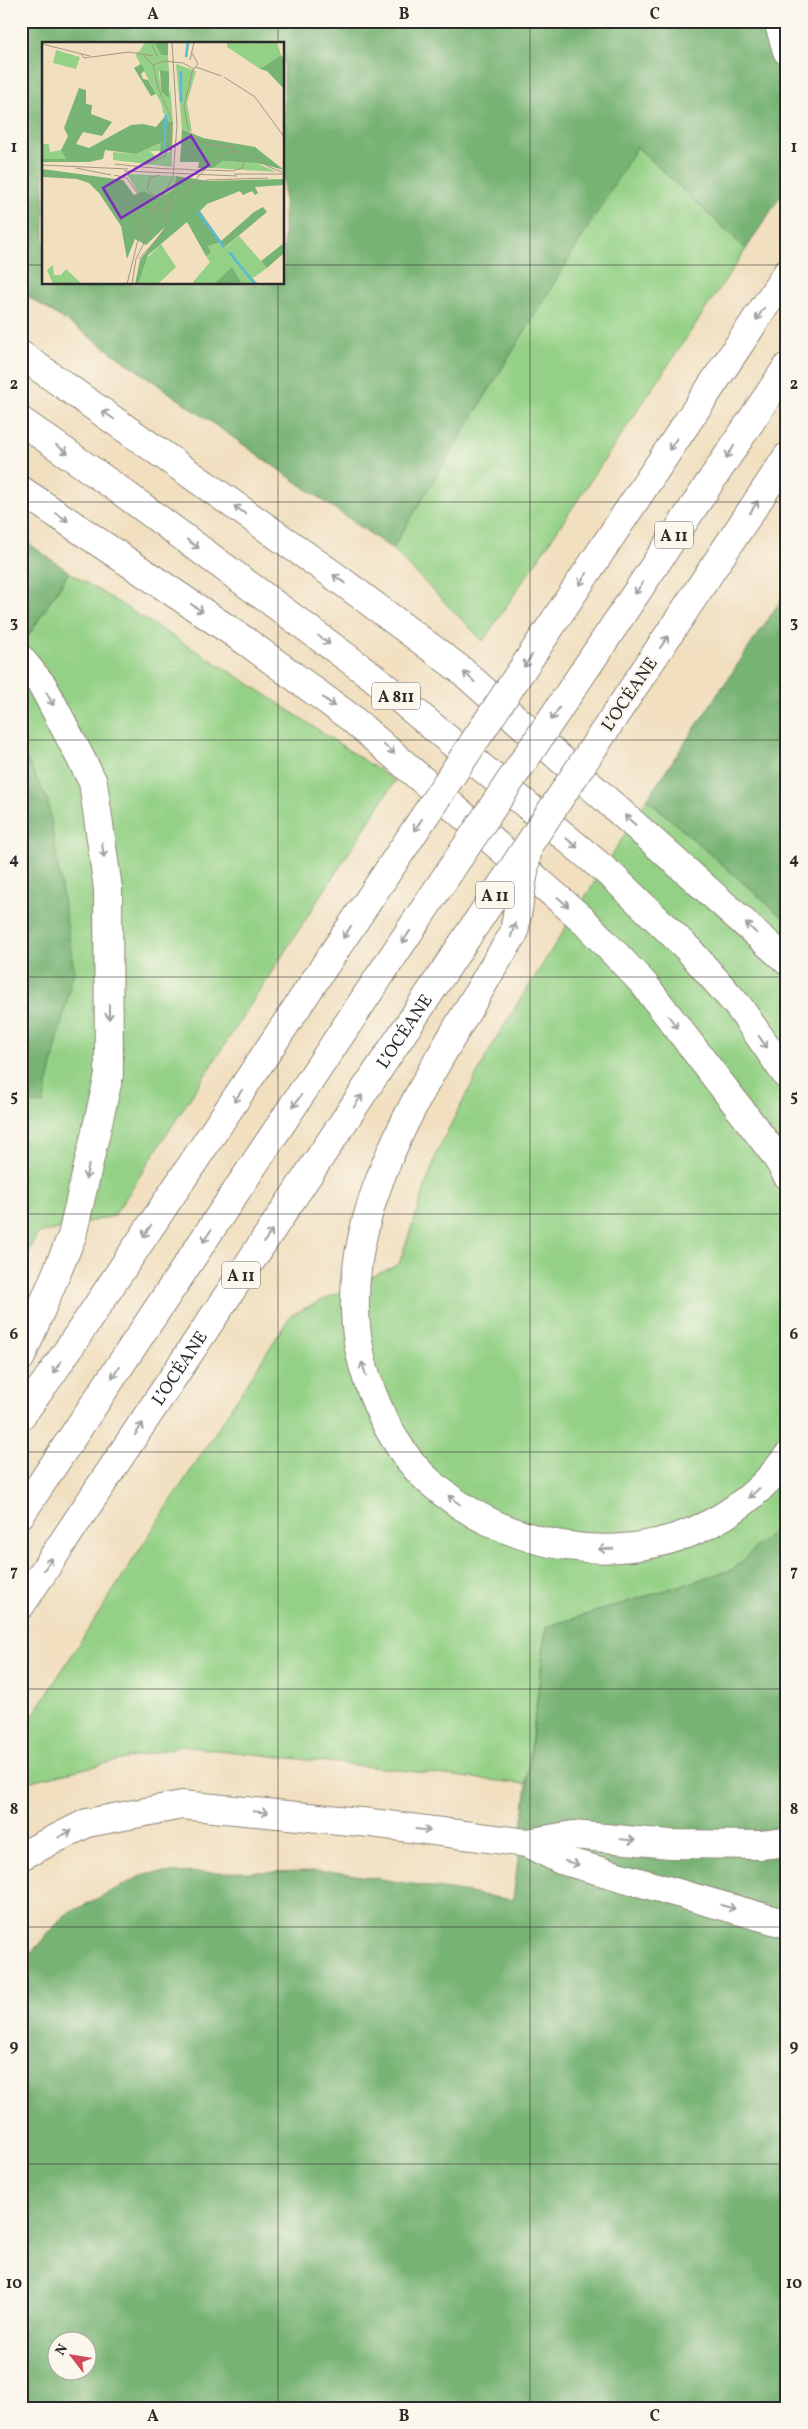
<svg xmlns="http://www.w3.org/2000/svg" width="808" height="2429" viewBox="0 0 808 2429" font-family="Vollkorn,serif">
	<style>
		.green { fill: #94d186; stroke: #607e58 }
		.forest { fill: #77b373; stroke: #516f4f; fill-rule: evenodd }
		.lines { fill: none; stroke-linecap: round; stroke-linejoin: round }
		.highway-casing { stroke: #8e8576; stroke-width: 30 }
		.highway { stroke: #fff; stroke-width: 28 }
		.highway-bridge-casing { stroke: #8e8576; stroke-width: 30; stroke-linecap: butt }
		.highway-bridge { stroke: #fff; stroke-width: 28 }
		.oneway { stroke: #a0a0a0 }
		.grid { fill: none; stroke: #2b2b2b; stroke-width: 1; stroke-opacity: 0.55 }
		.labels { text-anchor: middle; stroke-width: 5; stroke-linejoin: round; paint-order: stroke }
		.shield { fill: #fbf7ec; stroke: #696865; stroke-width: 1 }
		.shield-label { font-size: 16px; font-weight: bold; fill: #2b2b2b }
		.street-label { font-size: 18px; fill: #2b2b2b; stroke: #fbf7ec }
		.inset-river { fill: none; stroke: #5ab9d9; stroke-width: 2.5 }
		.inset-road { fill: none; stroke: #a29784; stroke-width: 1 }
		.view { fill: #7b2cbf; fill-opacity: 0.15; stroke: #7b2cbf; stroke-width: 2.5 }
		.inset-edge { fill: none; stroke: #2b2b2b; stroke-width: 2.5 }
		.neatline { fill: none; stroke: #2b2b2b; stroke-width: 2 }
		.grid-label { font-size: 16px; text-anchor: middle; font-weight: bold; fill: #2b2b2b }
	</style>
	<rect width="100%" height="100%" fill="#fbf7ec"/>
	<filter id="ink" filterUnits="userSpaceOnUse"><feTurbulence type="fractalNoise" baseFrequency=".02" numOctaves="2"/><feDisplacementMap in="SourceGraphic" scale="10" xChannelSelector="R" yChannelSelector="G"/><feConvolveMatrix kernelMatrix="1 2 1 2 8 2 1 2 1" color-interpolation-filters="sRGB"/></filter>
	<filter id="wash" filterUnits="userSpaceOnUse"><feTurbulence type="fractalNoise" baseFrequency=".0096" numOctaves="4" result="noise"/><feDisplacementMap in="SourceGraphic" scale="20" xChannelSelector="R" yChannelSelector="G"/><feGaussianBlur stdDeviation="1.12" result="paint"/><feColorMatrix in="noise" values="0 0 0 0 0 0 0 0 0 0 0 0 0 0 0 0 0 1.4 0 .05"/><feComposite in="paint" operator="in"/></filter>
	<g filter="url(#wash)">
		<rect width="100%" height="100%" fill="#f1dfc0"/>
		<g class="green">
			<polygon points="637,146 746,249 483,641 392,549"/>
			<polygon points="69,572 245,681 395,781 114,1216 37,1234 21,1270 21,1101 43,1104 48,801 21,748 21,647"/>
			<polygon points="647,799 787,921 787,1516 734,1569 546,1627 526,1784 181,1746 27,1782 21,1778 21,1734 291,1315 399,1264 438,1149 496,1038"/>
		</g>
		<g class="forest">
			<path d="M 21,21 L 787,21 L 787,186 L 746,249 L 637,147 L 392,549 L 77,328 L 21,292 ZM 44,44 L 284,44 L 284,284 L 44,284 Z"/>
			<polygon points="21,538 69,572 21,647"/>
			<polygon points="787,591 787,921 647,799"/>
			<polygon points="21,748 48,801 74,970 43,1104 21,1101"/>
			<path d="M 787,1516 L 787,2408 L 21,2408 L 21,1964 L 65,1915 L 147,1873 L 330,1871 L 513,1900 L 546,1627 L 734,1569 ZM 58,2342 L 88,2342 L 88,2372 L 58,2372 Z"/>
		</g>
	</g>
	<g filter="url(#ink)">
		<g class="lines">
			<g class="highway-casing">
				<g id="highway">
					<polyline points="778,21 787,51"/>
					<polyline points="21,355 332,574 461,670 787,961"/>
					<polyline points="21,421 118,489 372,676 612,876 688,949 739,1007 787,1076"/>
					<polyline points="21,490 247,642 351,718 581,918 644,984 776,1156 787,1175"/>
					<polyline points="555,620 787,273"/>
					<polyline points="21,659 43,686 93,782 108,889 109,1075 72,1236 21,1357"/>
					<polyline points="592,659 787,367"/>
					<polyline points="637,682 787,457"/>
					<path d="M 490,972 C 433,1071 351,1190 355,1310 C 356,1368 386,1444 431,1483 C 536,1574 701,1575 787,1457"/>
					<polyline points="21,1416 53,1372 384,877"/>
					<polyline points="21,1514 433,896"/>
					<path id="s1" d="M 21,1605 L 461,946"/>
					<polyline points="527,1843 561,1860 787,1924"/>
					<polyline points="21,1856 87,1823 182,1805 371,1823 527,1843 573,1835 670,1844 761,1845 787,1842"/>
				</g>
			</g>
			<use href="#highway" class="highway"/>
			<g class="highway-bridge-casing">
				<g id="highway-bridge">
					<polyline points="384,877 555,620"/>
					<polyline points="433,896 592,659"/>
					<polyline points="461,946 637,682"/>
					<polyline points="490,972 514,933 527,853"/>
				</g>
			</g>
			<use href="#highway-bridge" class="highway-bridge"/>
		</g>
		<defs><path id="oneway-shaft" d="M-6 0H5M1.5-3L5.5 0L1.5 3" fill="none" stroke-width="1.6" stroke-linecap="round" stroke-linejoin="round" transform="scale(1.25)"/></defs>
		<g class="oneway">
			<use href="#oneway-shaft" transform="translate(760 314) rotate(124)"/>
			<use href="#oneway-shaft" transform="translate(108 415) rotate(-145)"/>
			<use href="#oneway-shaft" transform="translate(673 444) rotate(124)"/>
			<use href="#oneway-shaft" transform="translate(62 449) rotate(35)"/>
			<use href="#oneway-shaft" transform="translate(730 452) rotate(124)"/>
			<use href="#oneway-shaft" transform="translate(754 507) rotate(-56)"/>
			<use href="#oneway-shaft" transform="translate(240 510) rotate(-144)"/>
			<use href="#oneway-shaft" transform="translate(62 517) rotate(34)"/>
			<use href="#oneway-shaft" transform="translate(193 544) rotate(36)"/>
			<use href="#oneway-shaft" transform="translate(339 579) rotate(-144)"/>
			<use href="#oneway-shaft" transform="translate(583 579) rotate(124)"/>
			<use href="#oneway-shaft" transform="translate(639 588) rotate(124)"/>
			<use href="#oneway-shaft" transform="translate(197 608) rotate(34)"/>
			<use href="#oneway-shaft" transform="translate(324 640) rotate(37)"/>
			<use href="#oneway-shaft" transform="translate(664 642) rotate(-56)"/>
			<use href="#oneway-shaft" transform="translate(528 661) rotate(124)"/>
			<use href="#oneway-shaft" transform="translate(469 677) rotate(-138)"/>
			<use href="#oneway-shaft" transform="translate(50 699) rotate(62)"/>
			<use href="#oneway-shaft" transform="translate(329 702) rotate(36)"/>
			<use href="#oneway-shaft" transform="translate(555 714) rotate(124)"/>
			<use href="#oneway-shaft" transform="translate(389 749) rotate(40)"/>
			<use href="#oneway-shaft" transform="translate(630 820) rotate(-138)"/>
			<use href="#oneway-shaft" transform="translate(418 825) rotate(124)"/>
			<use href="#oneway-shaft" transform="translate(572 843) rotate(40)"/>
			<use href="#oneway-shaft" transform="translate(103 850) rotate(82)"/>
			<use href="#oneway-shaft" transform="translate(563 902) rotate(41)"/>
			<use href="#oneway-shaft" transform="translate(751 928) rotate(-137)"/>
			<use href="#oneway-shaft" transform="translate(513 930) rotate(-73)"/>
			<use href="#oneway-shaft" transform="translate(347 932) rotate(124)"/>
			<use href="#oneway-shaft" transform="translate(406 937) rotate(124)"/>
			<use href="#oneway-shaft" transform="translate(109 1012) rotate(90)"/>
			<use href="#oneway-shaft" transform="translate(673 1022) rotate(53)"/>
			<use href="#oneway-shaft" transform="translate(763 1042) rotate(55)"/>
			<use href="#oneway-shaft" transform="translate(238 1096) rotate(124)"/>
			<use href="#oneway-shaft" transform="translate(297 1101) rotate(124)"/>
			<use href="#oneway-shaft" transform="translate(358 1101) rotate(-56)"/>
			<use href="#oneway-shaft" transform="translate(87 1172) rotate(103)"/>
			<use href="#oneway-shaft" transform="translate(147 1231) rotate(124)"/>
			<use href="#oneway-shaft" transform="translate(207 1236) rotate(124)"/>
			<use href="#oneway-shaft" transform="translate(268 1236) rotate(-56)"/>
			<use href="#oneway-shaft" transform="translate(57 1367) rotate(124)"/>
			<use href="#oneway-shaft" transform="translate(364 1369) rotate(-108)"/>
			<use href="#oneway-shaft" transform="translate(116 1372) rotate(124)"/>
			<use href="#oneway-shaft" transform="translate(139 1429) rotate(-56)"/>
			<use href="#oneway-shaft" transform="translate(754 1493) rotate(138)"/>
			<use href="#oneway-shaft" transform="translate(454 1500) rotate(-143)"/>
			<use href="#oneway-shaft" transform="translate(606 1549) rotate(179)"/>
			<use href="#oneway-shaft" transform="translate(48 1564) rotate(-56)"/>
			<use href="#oneway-shaft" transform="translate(261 1812) rotate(6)"/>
			<use href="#oneway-shaft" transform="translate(423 1830) rotate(7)"/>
			<use href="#oneway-shaft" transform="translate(65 1834) rotate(-27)"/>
			<use href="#oneway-shaft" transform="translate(628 1840) rotate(5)"/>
			<use href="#oneway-shaft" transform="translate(572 1863) rotate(15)"/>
			<use href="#oneway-shaft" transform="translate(728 1907) rotate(16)"/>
		</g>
	</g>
	<path class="grid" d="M 278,21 L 278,44M 530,21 L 530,2408M 21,265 L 44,265M 284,265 L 787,265M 278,284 L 278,2408M 21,502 L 787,502M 21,740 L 787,740M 21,977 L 787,977M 21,1214 L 787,1214M 21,1452 L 787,1452M 21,1689 L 787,1689M 21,1927 L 787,1927M 21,2164 L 787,2164"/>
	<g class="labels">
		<g class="shield">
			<rect x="655" y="521.5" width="38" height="27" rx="4"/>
			<rect x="372" y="682.5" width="48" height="27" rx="4"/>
			<rect x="476" y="881.5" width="38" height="27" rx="4"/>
			<rect x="222" y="1261.5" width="38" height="27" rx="4"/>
		</g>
		<g class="shield-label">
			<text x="674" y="541">A 11</text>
			<text x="396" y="702">A 811</text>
			<text x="495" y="901">A 11</text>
			<text x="241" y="1281">A 11</text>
		</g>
		<g class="street-label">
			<text transform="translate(629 694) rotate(-56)" y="6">L’OCÉANE</text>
			<text dy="6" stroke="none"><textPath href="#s1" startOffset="690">L’OCÉANE</textPath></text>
			<text dy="6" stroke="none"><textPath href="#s1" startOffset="285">L’OCÉANE</textPath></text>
		</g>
	</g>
	<g transform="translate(42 42)">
		<rect width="242" height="242" fill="#f1dfc0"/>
		<path d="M 103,0 L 112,0 L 119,13 L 126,13 L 127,29 L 118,28 L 117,31 L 119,49 L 128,51 L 128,42 L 131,80 L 126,80 L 125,72 L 121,71 L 120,63 L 94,14 L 95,9 L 97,10 ZM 185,0 L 235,0 L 239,13 L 218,27 L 185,5 ZM 14,8 L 38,15 L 34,27 L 11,21 ZM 134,22 L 154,29 L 145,61 L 150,90 L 140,87 ZM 120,101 L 118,109 L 108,109 L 113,114 L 110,117 L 130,109 L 130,125 L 71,118 L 71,110 L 94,112 ZM 0,102 L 7,102 L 8,110 L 19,108 L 24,117 L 0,117 ZM 181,119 L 215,121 L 234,130 L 171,126 ZM 85,132 L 134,134 L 132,148 L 115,156 L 96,151 ZM 197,194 L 225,226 L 211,236 L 216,242 L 153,242 L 151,240 L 168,220 L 164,214 L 169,211 L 166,204 L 179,200 L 184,205 ZM 119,202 L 134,225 L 116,242 L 96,242 L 101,220 ZM 11,223 L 12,233 L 19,233 L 24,227 L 40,242 L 11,242 L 5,228 Z" fill="#94d186"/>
		<path d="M 112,0 L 126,0 L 126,13 L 119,13 ZM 239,13 L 242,17 L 242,47 L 225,29 L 218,27 ZM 99,22 L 103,28 L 99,32 L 101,37 L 106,38 L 114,52 L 109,54 L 92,26 ZM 118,28 L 127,29 L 127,56 L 119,49 ZM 37,46 L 44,48 L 44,62 L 50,63 L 49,72 L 70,80 L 60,94 L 41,90 L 34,102 L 47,106 L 89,83 L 101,82 L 114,85 L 125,72 L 126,80 L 131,80 L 130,109 L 124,108 L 110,119 L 118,110 L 119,101 L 94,112 L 63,108 L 61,117 L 47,120 L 0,120 L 0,117 L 24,117 L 19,108 L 26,94 L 22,86 ZM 140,87 L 161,96 L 213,105 L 242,128 L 215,121 L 181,119 L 171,126 L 156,126 L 157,120 L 138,120 ZM 0,127 L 81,138 L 92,153 L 102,149 L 115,156 L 132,148 L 134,134 L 167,139 L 242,137 L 242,143 L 213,145 L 216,151 L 213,153 L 210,149 L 201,153 L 198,149 L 165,162 L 158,169 L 179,199 L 212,170 L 221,165 L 225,170 L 183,205 L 179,200 L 166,204 L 169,211 L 164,214 L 145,180 L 106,213 L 96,242 L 93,242 L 98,218 L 124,184 L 104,203 L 93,197 L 85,217 L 79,184 L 57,151 L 47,141 L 35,137 L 1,135 ZM 242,201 L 242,211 L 225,226 L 219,219 ZM 190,225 L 199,240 L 177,242 L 174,240 Z" fill="#77b373"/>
		<path class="inset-river" d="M 144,15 L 146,0M 139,29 L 139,60M 122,107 L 124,72M 156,170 L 182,205M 187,210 L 213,242"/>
		<path class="inset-road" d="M 109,0 L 115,14M 0,2 L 48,14M 39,12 L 42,16 L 87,10 L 111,14M 102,14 L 111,23 L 122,19 L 141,21 L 152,27 L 156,22 L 150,11M 148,18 L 152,0M 154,25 L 179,34M 151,27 L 142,64 L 147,92 L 163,102 L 194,106M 182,35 L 213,55 L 243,96M 207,110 L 227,125 L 240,130M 73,122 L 101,125 L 126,127 L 139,127 L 151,128 L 167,128 L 191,129 L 200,126 L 203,119 L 199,111 L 191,109 L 179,113 L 168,122 L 155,136 L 143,150 L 120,174 L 116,179 L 107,191 L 94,217 L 90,242M 0,123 L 86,127M 103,123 L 123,114 L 128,100 L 128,73 L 116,46 L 111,23M 34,126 L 69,133M 82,129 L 195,134M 192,132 L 243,132M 72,133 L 85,136 L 107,168 L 119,168 L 127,158M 118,133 L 108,136 L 105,147 L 113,154 L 123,149M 151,143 L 165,138 L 226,136M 96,160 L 96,192M 97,217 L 122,189 L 132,142M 85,242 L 96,198 L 131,135 L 135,83 L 130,0"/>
		<path class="view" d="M 149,94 L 167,123 L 79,176 L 61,146 Z"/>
		<rect width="242" height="242" class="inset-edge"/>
	</g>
	<rect width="808" height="2429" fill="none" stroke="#fbf7ec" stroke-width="55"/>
	<g transform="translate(72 2356) rotate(301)"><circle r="24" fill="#fbf7ec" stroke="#a8a59f"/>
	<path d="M0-4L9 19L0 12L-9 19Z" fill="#d1495b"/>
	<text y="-8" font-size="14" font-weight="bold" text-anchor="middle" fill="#2b2b2b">N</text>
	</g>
	<rect x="28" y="28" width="752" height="2374" class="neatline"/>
	<g class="grid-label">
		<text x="153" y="19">A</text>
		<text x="404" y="19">B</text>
		<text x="655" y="19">C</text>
		<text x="14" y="152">1</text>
		<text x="794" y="152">1</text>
		<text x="14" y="389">2</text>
		<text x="794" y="389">2</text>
		<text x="14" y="627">3</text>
		<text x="794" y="627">3</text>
		<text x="14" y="864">4</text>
		<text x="794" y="864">4</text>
		<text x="14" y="1101">5</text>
		<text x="794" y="1101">5</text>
		<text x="14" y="1339">6</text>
		<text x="794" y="1339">6</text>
		<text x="14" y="1576">7</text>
		<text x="794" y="1576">7</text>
		<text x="14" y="1814">8</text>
		<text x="794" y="1814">8</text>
		<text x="14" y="2051">9</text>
		<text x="794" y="2051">9</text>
		<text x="14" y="2288">10</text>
		<text x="794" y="2288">10</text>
		<text x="153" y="2421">A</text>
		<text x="404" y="2421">B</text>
		<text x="655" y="2421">C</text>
	</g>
</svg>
